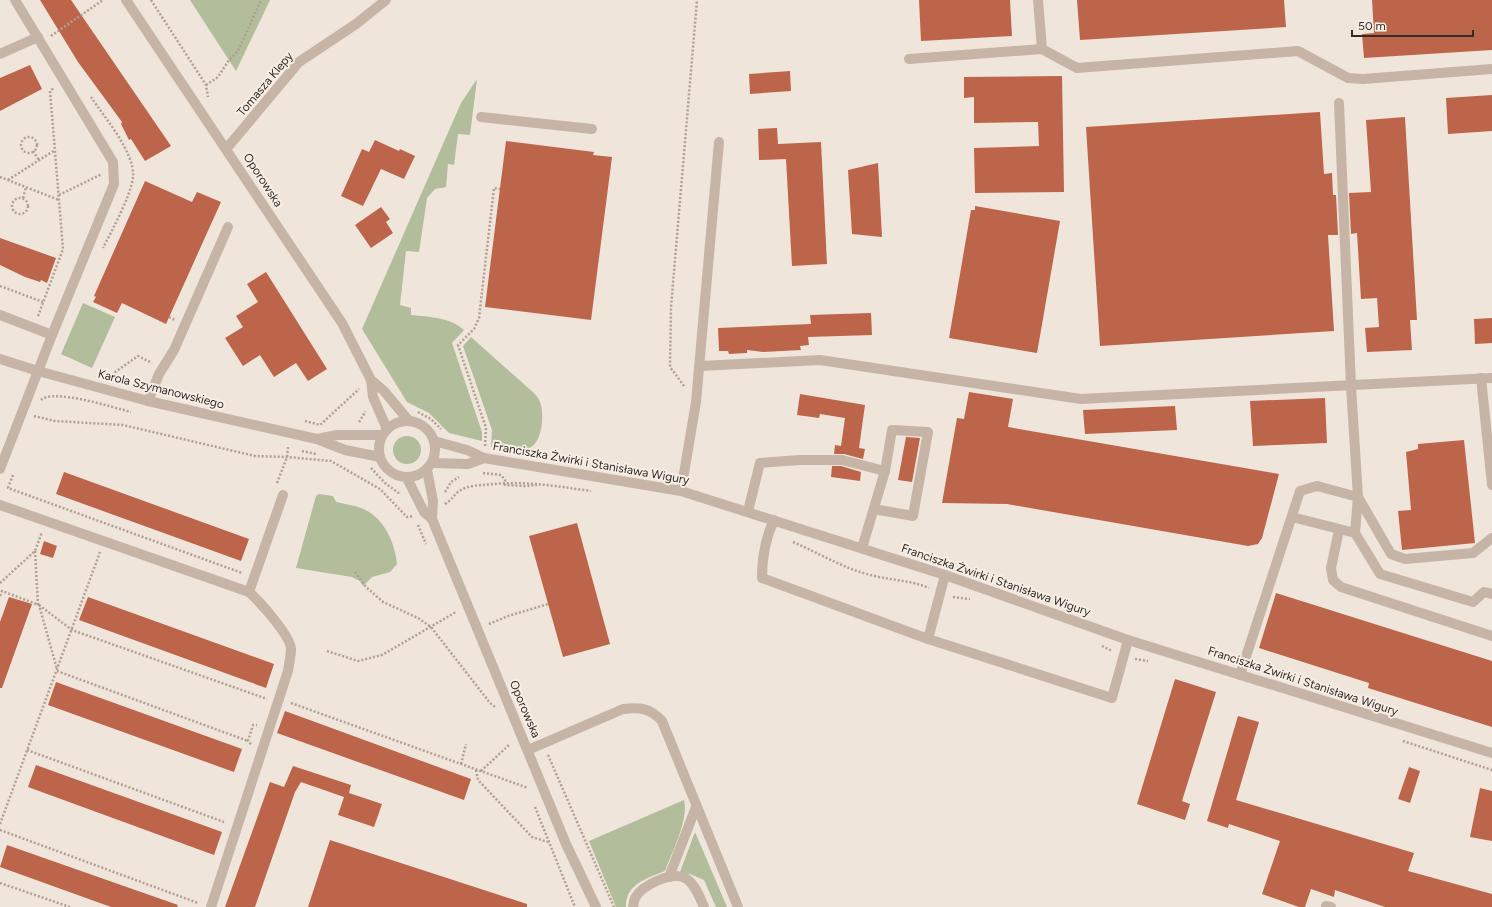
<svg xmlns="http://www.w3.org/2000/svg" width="1492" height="907" viewBox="0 0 1492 907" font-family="Figtree,sans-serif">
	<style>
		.green { fill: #b2bd9b }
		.building { fill: #bd654a }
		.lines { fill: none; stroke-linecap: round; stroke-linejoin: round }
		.path { stroke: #b29f91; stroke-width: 2.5; stroke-dasharray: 2 2; stroke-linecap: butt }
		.minor { stroke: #c6b5a7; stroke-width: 10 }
		.labels { text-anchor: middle; stroke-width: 4; stroke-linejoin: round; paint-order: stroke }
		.street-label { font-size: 12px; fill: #332b27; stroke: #f7efe6 }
	</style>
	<rect width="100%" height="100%" fill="#efe5da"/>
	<g class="green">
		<polygon points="190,0 270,0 236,71"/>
		<path d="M 477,79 L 470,135 L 458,134 L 454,165 L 448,164 L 446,187 L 435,189 L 427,198 L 419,252 L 406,251 L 400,305 L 411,308 L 411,315 C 429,317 450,317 464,330 L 452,343 L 482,432 L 482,441 L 449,433 L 429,413 L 407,402 L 362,329 L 461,103 Z"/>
		<polygon points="83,303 115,317 92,368 61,354"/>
		<path d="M 471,337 L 535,394 C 537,397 539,399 540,402 C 545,415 542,447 526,449 C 515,451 502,448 491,447 L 492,430 L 463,346 Z"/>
		<circle cx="407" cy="450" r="14"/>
		<path d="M 319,494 L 333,496 L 336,502 C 344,504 353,505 361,508 C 383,516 395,542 397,564 L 390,572 L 372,577 L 363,586 L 360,581 L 352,577 L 296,568 L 316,496 Z"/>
		<path d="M 684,800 C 689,819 672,852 665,871 C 648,878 625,884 626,907 L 616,907 L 589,841 Z"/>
		<polygon points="695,832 727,907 716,907 704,880 690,874 682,875 680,872"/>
	</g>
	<g class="building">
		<polygon points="40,0 71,0 171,146 145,161 131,139 129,140 121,124 122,122 78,62"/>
		<polygon points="919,0 1010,0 1012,36 921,41"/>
		<polygon points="1077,0 1284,0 1286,27 1080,40"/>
		<polygon points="1372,0 1492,0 1492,50 1364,58 1362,34 1374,33"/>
		<polygon points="30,65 42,89 0,111 0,78"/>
		<polygon points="790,71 791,91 750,94 749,74"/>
		<polygon points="1062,76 1064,192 975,193 974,148 1039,146 1038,122 974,123 974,97 964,98 964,77"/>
		<polygon points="1492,95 1492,131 1448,134 1446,98"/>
		<polygon points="1320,112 1324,174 1332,173 1333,195 1336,195 1338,235 1328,235 1334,331 1100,346 1086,127"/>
		<polygon points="1405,117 1417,320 1410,320 1412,350 1367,352 1365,328 1379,327 1377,298 1361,299 1357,233 1351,234 1349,193 1371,192 1366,120"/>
		<polygon points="777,128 778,144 821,142 827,264 792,266 786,159 759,160 758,129"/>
		<polygon points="375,140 399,151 400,149 415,156 404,179 381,169 363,206 341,196 362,149 369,152"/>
		<polygon points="506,141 594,152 593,155 612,157 591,320 485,307"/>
		<polygon points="878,163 882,237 852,234 848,170"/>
		<polygon points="145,181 192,202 197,192 221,202 166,324 122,303 117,313 93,302 96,297 94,296"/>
		<polygon points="975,206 1060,221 1037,353 949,338 971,210 975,210"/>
		<polygon points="381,207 390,219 386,222 393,233 371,248 355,225"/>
		<polygon points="0,238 56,258 47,283 41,280 40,282 25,277 0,265"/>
		<polygon points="266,272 327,369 308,381 296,363 274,377 260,355 243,366 225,338 243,327 236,316 258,302 247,284"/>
		<polygon points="871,313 872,335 808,337 809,345 800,346 801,350 763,352 747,350 747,353 729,354 728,351 719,351 718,328 811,324 810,315"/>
		<polygon points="1492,318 1492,343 1475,344 1474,319"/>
		<polygon points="969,392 1013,399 1008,427 1279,474 1262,538 1258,544 1248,546 1007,504 942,503 957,418 964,419"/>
		<polygon points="800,394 865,405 859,448 865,449 863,459 844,454 834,454 835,445 841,446 845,418 820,414 819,418 797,415"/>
		<polygon points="1325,398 1327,443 1253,446 1250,401"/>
		<polygon points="1175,406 1177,430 1085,434 1083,410"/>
		<polygon points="906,437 920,438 912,482 898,480"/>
		<polygon points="1464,440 1475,543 1402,550 1398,511 1411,510 1406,452 1418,449 1418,444"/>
		<polygon points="832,466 841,466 861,472 860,481 831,477"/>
		<polygon points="64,472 249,539 241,561 56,494"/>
		<polygon points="577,523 610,644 563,657 529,536"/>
		<polygon points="44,541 57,546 53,558 40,554"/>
		<polygon points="1276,593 1492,661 1492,727 1368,688 1369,683 1259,648"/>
		<polygon points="9,597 32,604 2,688 0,688 0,622"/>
		<polygon points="88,597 274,664 266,688 79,620"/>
		<polygon points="1175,679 1216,692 1182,801 1190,804 1185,820 1137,804"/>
		<polygon points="56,682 242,749 234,772 48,705"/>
		<polygon points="285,711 471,779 464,800 277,733"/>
		<polygon points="1238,716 1259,722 1236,800 1414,853 1408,871 1492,894 1492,907 1385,907 1335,890 1334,897 1311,889 1305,907 1299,907 1262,894 1280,841 1229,824 1228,828 1207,821"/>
		<polygon points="36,765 222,832 214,855 28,787"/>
		<polygon points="293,766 351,785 349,793 382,804 374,827 338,815 344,797 301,782 295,792 255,907 225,907 270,782 284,787"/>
		<polygon points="1409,767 1420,771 1410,803 1398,799"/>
		<polygon points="1480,788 1492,791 1492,841 1470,837"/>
		<polygon points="330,840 527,904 527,907 308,907"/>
		<polygon points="7,845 178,905 177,907 111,907 0,867"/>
	</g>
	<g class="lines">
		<g class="path">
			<polyline points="151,0 206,85 208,97"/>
			<polyline points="51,36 103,0"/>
			<polyline points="206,85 218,77 229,60 238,51 261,0"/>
			<path d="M 91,97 C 104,117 135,152 133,177 C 131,196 112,230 103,248"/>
			<circle cx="29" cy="145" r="8"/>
			<polyline points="33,151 39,160"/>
			<polyline points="0,177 59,200"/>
			<polyline points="8,180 55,150"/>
			<polyline points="59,195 102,174"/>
			<polyline points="23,198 26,187"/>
			<circle cx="20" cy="206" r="8"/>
			<polyline points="0,286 43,302"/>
			<polyline points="38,316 63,249 50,91 54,88"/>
			<polyline points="169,317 175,320"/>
			<polyline points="108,377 138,356 152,363"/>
			<polyline points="684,386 670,367 671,307 697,0"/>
			<path d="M 41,400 C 53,388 115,408 131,412"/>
			<polyline points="418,412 431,419 441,429"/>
			<polyline points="34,416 55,421 123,425 255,456 287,457 331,461 380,489 407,517 413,516"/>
			<polyline points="305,421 320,425 359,389"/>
			<polyline points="359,422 364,414 365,411"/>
			<polyline points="485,446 486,428 458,345 474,329 479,318 494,188 500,189"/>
			<polyline points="302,451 316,454"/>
			<polyline points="371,468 385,483 400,494"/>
			<polyline points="483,473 501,475 505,480 505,485 525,486 537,485"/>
			<polyline points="13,475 8,488 242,573"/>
			<polyline points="277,483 287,457 288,447"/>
			<polyline points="445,492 451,482 459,477"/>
			<path d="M 445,504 C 452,500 455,493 461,490 C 468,486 477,485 485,485 C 523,480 554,486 591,491"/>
			<polyline points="418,525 426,544"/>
			<path d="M 793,542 C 821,554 846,570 875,576 C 895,581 910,580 929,588"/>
			<polyline points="35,551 38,605"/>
			<polyline points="355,572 366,587 383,602 418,618 431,627 490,703 495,707"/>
			<polyline points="0,583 35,551 42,532"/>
			<polyline points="0,596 2,591 39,605 57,669"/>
			<polyline points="953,597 970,599"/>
			<polyline points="39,605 72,630 267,699"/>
			<polyline points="489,624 508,616 548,604"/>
			<polyline points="1102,646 1112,651"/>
			<polyline points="327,651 358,661 382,655 456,612"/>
			<polyline points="1135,659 1148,661"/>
			<polyline points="57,671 248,741"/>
			<polyline points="291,703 528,788"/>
			<polyline points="1403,741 1492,770"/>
			<polyline points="251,744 248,741 253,725 257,725"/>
			<polyline points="27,750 224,822"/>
			<polyline points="548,755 614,907"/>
			<polyline points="461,764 466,744"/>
			<polyline points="476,770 478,780 532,837 548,842"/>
			<polyline points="481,771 510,744"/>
			<polyline points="535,807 575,907"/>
			<polyline points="0,824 100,552"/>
			<polyline points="0,830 198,903"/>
			<polyline points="0,883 70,907"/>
		</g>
		<g class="minor">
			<polyline points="126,0 342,323 371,380 373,397 387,429"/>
			<polyline points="1038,0 1042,49 1077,68 1298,51 1348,78 1363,79 1492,69"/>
			<polyline points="0,54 38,37"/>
			<polyline points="909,59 1042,49"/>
			<polyline points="481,117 592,129"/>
			<polyline points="227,148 299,62 356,24 386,0"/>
			<polyline points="0,315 52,335 114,184 113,162 15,0"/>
			<polyline points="0,359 38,371 148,401 317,439 345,450 380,457"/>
			<polyline points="700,366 820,360 1081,399 1492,378"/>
			<polyline points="1481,378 1492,485"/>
			<polyline points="371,380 384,391 409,421"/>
			<polyline points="148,401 159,374 174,350 228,227"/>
			<circle cx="407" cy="449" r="28"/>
			<polyline points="317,439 337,435 382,435"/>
			<polyline points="434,441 467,450 484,458 681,491 945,575 1128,640 1492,753"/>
			<polyline points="432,463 468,464 484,458"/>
			<polyline points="0,469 52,335"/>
			<polyline points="427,470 433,501 432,519"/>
			<polyline points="407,478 424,512 432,519 566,844 596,907"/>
			<polyline points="681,491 696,402 719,142"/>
			<polyline points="1358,497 1391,554 1405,559 1473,553 1492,538"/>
			<path d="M 0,505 L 249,592 C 260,602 290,635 291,649 C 291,656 289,664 288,671 L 211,907"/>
			<polyline points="874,509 913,516 928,432 892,430 885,471"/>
			<polyline points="748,511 760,463 800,460 842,460 885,471 862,548"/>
			<polyline points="1292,517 1355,533 1380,574 1473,602 1484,592 1492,594"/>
			<path d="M 774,520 C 765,539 762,557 762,578 L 928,639 L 945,575"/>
			<polyline points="1339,530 1331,568 1333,580 1341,587 1492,636"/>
			<polyline points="1355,533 1358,497"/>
			<polyline points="249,592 283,495"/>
			<polyline points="928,639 1112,698 1128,640"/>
			<polyline points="1240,675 1300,491 1317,486 1358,497 1351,386 1339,103"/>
			<path d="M 528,750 L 623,709 C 640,707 650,708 662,721 L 738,907"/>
			<polyline points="669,877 696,807"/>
			<polyline points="1326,906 1331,907"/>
			<path d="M 633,907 C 634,904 634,900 635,898 C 642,885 672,871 685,878 C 695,883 700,898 704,907"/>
		</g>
	</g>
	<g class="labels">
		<g class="street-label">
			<text transform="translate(265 84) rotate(-50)" y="4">Tomasza Klepy</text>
			<text transform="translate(263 180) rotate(57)" y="4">Oporowska</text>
			<text transform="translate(161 389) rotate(14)" y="4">Karola Szymanowskiego</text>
			<text transform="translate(591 463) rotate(10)" y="4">Franciszka Żwirki i Stanisława Wigury</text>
			<text transform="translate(996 580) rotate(19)" y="4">Franciszka Żwirki i Stanisława Wigury</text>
			<text transform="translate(1303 681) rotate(18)" y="4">Franciszka Żwirki i Stanisława Wigury</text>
			<text transform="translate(525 709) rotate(67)" y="4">Oporowska</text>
		</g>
	</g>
	<path d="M1352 30v6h121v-6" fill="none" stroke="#332b27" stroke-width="2"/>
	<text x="1358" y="30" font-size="12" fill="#332b27" stroke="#f7efe6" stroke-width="3" paint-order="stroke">50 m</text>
</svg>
